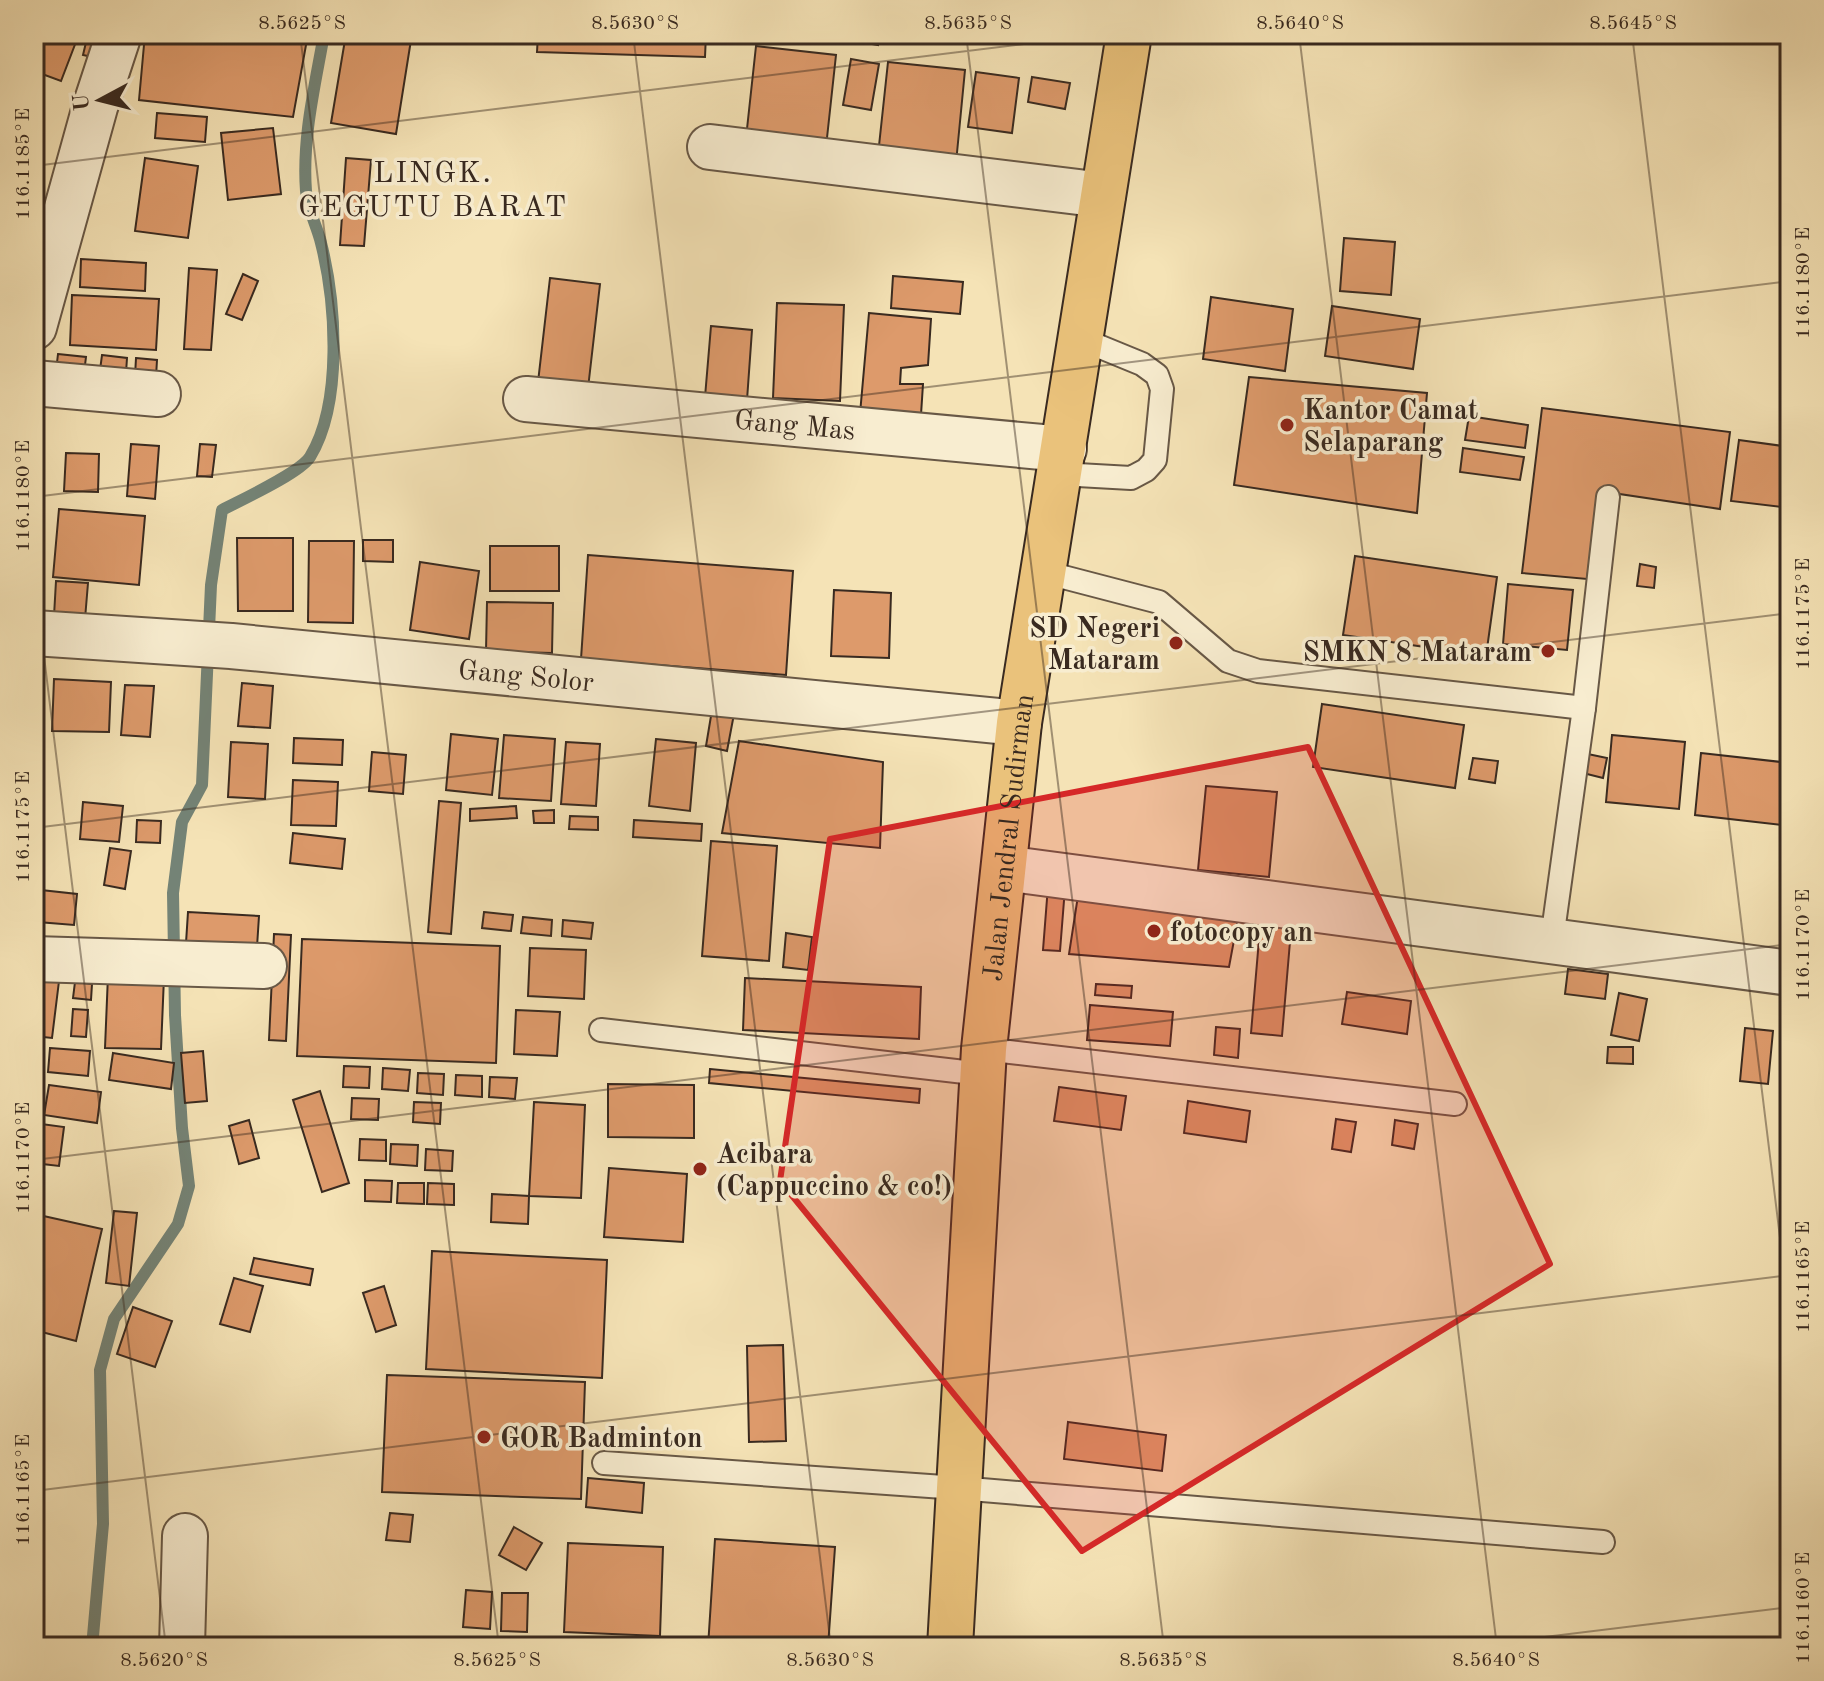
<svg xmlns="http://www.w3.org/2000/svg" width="1824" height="1681" viewBox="0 0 1824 1681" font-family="'Old Standard TT',serif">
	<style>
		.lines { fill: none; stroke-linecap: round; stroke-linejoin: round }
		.stream { stroke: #748376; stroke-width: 12 }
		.building { fill: #dd9a6b; stroke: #392a20; stroke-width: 2 }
		.lane-casing { stroke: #685846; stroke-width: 26 }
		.street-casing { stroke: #685846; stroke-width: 48 }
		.highway-casing { stroke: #392a20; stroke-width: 48 }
		.lane { stroke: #f8edd0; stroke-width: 22 }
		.street { stroke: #f8edd0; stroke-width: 44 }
		.highway { stroke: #eac27b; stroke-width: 44 }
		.marked { fill: #d62828; fill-opacity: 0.2; stroke: #d62828; stroke-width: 6; stroke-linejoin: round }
		.ticks { fill: none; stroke: #392a20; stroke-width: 2; stroke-opacity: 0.45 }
		.poi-dot { fill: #8f2418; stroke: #f8edd0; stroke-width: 3 }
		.labels { text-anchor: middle; stroke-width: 7; stroke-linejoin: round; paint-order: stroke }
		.poi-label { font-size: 28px; font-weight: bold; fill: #392a20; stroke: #f8edd0; text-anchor: start }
		.street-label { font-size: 28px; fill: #392a20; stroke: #f8edd0 }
		.neighbourhood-label { font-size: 30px; letter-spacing: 2px; fill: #392a20; stroke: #f8edd0 }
		.neatline { fill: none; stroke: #392a20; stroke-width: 3 }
		.ticks-label { font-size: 20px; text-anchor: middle; fill: #392a20 }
	</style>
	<rect width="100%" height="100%" fill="#f5e3b6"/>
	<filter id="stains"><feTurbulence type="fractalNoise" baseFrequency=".0025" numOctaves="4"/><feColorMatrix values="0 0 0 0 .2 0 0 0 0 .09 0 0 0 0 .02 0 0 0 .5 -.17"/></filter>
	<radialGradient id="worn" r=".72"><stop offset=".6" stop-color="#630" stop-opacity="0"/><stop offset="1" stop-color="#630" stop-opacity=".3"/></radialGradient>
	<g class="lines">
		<path class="stream" d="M 92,1647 L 103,1524 L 100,1370 L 114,1319 L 178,1224 L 189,1186 L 182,1128 L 175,1015 L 173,893 L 182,822 L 202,785 L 211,585 L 222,510 C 241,500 300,473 310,457 C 343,403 336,302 321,243 C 317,226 307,208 306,191 C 302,138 315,86 324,34"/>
	</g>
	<g class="building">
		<polygon points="35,34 79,34 61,81 34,71"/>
		<polygon points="88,34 103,34 97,58 83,55"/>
		<polygon points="145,34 167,34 230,42 232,34 308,34 293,117 139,100"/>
		<polygon points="346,34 372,34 411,40 396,134 331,123"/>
		<polygon points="538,34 706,34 705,57 537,52"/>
		<polygon points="845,34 880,34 878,45 844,39"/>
		<polygon points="756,46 836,55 826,147 746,138"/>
		<polygon points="851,59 879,64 871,110 843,105"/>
		<polygon points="888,62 965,70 956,163 878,155"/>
		<polygon points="976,72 1019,78 1012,133 968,127"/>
		<polygon points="1032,77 1070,83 1065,109 1028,102"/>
		<polygon points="157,113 207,117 205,142 155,138"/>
		<polygon points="273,128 281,194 228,200 221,133"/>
		<polygon points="145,158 198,166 188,238 135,231"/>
		<polygon points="346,158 371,160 364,246 340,245"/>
		<polygon points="1344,238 1395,242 1391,295 1340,291"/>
		<polygon points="81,259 146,263 145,291 80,287"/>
		<polygon points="189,268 217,270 211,350 184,349"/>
		<polygon points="243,274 258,281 242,320 226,314"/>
		<polygon points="893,276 963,282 960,314 891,308"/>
		<polygon points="550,278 600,284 587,397 537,391"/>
		<polygon points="72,295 159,299 156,350 70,345"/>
		<polygon points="1211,297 1293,309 1285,371 1203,359"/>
		<polygon points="777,303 844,305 840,401 773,398"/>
		<polygon points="1332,306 1420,319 1413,369 1325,356"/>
		<polygon points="869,313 931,319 928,365 901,368 900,384 923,384 920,430 859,425"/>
		<polygon points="711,326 752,330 747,400 705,397"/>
		<polygon points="58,354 86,357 84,373 56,371"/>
		<polygon points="102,355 127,358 126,373 100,370"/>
		<polygon points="136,358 157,360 156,377 135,376"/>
		<polygon points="1249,377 1427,393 1417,513 1234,485"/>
		<polygon points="1542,408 1730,432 1720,509 1599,491 1587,579 1522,573"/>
		<polygon points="1469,416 1528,425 1525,448 1465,440"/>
		<polygon points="1739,440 1790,447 1790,508 1731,501"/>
		<polygon points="131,444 159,446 155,499 127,496"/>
		<polygon points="200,444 216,445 212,477 197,476"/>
		<polygon points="1463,448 1524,457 1520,480 1460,472"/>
		<polygon points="66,453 99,454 98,492 64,491"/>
		<polygon points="59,509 145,516 139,585 53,577"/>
		<polygon points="237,538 293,538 293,611 238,611"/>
		<polygon points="363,540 393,540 393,562 363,561"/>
		<polygon points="309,541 354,541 353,623 308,622"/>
		<rect x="490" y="546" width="69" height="45"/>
		<polygon points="588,555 793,571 786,675 581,659"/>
		<polygon points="1355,556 1497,577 1486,656 1343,635"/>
		<polygon points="420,562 479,571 469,639 410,630"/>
		<polygon points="1640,564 1656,567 1654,588 1637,586"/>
		<polygon points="56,581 88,583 85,619 54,616"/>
		<polygon points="1508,584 1573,590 1567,650 1503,644"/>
		<polygon points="834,590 891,593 889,658 831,656"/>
		<polygon points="487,602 553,603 552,653 486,651"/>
		<polygon points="54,679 111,682 109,732 52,731"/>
		<polygon points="242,683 273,686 270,728 238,726"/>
		<polygon points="125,685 154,686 150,737 121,735"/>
		<polygon points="1322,704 1464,725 1455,788 1313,767"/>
		<polygon points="712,710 734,714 727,751 706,746"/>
		<polygon points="451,734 498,739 492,795 446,790"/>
		<polygon points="504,735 555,739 551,801 499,798"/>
		<polygon points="1612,735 1685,742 1679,809 1606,802"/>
		<polygon points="294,738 343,740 342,765 293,763"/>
		<polygon points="656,739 696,743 690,811 649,806"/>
		<polygon points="739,741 883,762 880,848 722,833"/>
		<polygon points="231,742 268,744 265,799 228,797"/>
		<polygon points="566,742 600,744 596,806 561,804"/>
		<polygon points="372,752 406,755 403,794 369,791"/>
		<polygon points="1583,753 1607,758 1603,778 1579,772"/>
		<polygon points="1701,753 1790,763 1790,826 1695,815"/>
		<polygon points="1473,758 1498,761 1495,783 1469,779"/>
		<polygon points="293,780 338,782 336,826 291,825"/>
		<polygon points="1206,786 1277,792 1269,877 1198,870"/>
		<polygon points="439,801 461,803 451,934 428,932"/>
		<polygon points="83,802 123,806 119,842 80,839"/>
		<polygon points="516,806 517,818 470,821 470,809"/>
		<polygon points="554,810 554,823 534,823 533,811"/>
		<polygon points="570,816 598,817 598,830 569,829"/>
		<polygon points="137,820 161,821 160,843 136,842"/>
		<polygon points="634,820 702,824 701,841 633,837"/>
		<polygon points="293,833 345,839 342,869 290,863"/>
		<polygon points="711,841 777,846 769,961 702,956"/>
		<polygon points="110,848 131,851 125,889 104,885"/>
		<polygon points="1048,886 1065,888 1060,951 1043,950"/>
		<polygon points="1079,889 1240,908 1229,967 1069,954"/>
		<polygon points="41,890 77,894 74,925 38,922"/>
		<polygon points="188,912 259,916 257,947 186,943"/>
		<polygon points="484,912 513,915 511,931 482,928"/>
		<polygon points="1261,916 1292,918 1282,1036 1251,1033"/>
		<polygon points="523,917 552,920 551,936 521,933"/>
		<polygon points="563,920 593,923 591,939 562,936"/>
		<polygon points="786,933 812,937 808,970 783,967"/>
		<polygon points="274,934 291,935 286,1041 269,1040"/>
		<polygon points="302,939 500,946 496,1063 297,1056"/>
		<polygon points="530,948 586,950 584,999 528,996"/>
		<polygon points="1568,969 1608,974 1605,999 1565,994"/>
		<polygon points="34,970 60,973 52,1038 34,1036"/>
		<polygon points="108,975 164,977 161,1049 105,1048"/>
		<polygon points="745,978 921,987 919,1039 743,1030"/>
		<polygon points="75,982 92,984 91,1000 73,998"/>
		<polygon points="1096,984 1132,986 1131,998 1095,995"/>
		<polygon points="1347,992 1411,1001 1407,1034 1342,1024"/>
		<polygon points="1619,993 1647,999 1639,1041 1611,1035"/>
		<polygon points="1090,1005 1173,1012 1170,1046 1087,1040"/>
		<polygon points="73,1009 88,1010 86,1037 71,1036"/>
		<polygon points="516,1010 560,1012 557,1056 514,1054"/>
		<polygon points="1216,1027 1240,1029 1238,1058 1214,1055"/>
		<polygon points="1745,1028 1773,1031 1768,1084 1740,1081"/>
		<polygon points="1608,1047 1633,1047 1633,1064 1607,1063"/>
		<polygon points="50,1048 90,1051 88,1076 48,1072"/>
		<polygon points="203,1051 207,1101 185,1103 181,1053"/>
		<polygon points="113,1053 174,1063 171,1089 109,1080"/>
		<polygon points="344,1066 370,1067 369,1088 343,1087"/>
		<polygon points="383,1068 410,1070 408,1091 382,1089"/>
		<polygon points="710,1069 920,1089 919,1103 709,1083"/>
		<polygon points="418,1073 444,1074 443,1095 417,1093"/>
		<polygon points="456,1075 482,1076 482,1097 455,1095"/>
		<polygon points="490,1077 517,1078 515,1099 489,1097"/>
		<polygon points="608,1084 694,1085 694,1138 608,1137"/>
		<polygon points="49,1085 101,1092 97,1123 44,1115"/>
		<polygon points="1059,1087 1126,1096 1121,1130 1054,1121"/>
		<polygon points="320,1091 349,1183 322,1192 293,1100"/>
		<polygon points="352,1098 379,1099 378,1120 351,1119"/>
		<polygon points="1188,1101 1250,1111 1246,1142 1184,1133"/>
		<polygon points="414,1102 441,1103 440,1124 413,1122"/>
		<polygon points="534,1102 585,1105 581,1198 529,1196"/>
		<polygon points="1336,1119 1356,1122 1351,1152 1332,1149"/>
		<polygon points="249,1120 259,1158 239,1164 229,1126"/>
		<polygon points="1395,1120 1418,1124 1414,1149 1392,1145"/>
		<polygon points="34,1123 64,1127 59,1166 34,1163"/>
		<polygon points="360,1139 386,1140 386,1161 359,1160"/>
		<polygon points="391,1144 418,1145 417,1166 390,1164"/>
		<polygon points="426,1149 453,1151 452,1171 425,1170"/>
		<polygon points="609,1168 687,1174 683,1242 604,1237"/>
		<polygon points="365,1180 392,1181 391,1202 365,1201"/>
		<polygon points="398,1183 424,1183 424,1204 397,1203"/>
		<polygon points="428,1183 454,1184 454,1205 427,1204"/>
		<polygon points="492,1194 529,1196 528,1224 491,1222"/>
		<polygon points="114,1211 137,1213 129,1286 106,1283"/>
		<polygon points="39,1215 102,1229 76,1341 34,1330 34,1238"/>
		<polygon points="432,1251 607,1260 602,1378 426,1369"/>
		<polygon points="254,1258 313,1269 310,1285 250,1274"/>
		<polygon points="234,1278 263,1286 250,1332 220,1324"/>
		<polygon points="384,1286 396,1325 376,1332 363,1293"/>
		<polygon points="133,1307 172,1321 155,1367 117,1354"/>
		<polygon points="783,1345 786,1441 749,1442 747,1346"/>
		<polygon points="387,1375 585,1382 581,1499 382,1492"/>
		<polygon points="1068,1422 1166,1435 1162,1471 1064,1459"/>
		<polygon points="588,1478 644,1483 642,1513 586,1507"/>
		<polygon points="34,1505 42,1505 40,1540 34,1540"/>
		<polygon points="390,1513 413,1515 410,1542 386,1540"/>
		<polygon points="514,1527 542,1543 526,1570 499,1555"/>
		<polygon points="715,1539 835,1547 828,1647 708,1647"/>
		<polygon points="568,1543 663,1547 660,1636 564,1632"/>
		<polygon points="466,1590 492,1592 490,1629 463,1627"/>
		<polygon points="502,1593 528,1593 527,1632 501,1631"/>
	</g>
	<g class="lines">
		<g class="lane-casing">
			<g id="lane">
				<polyline points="1060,474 1131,478 1146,470 1155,460 1162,389 1157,375 1142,364 1081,339"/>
				<polyline points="1044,572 1159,602 1228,661 1258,671 1584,708"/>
				<polyline points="1552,939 1584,708 1608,497"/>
				<polyline points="601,1030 982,1074"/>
				<polyline points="984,1049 1455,1104"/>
				<polyline points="604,1463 958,1488 1603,1542"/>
			</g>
		</g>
		<g class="street-casing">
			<g id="street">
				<polyline points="710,147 1103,195"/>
				<polyline points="34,327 95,107 119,34"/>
				<polyline points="34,383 158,394"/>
				<path id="s1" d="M 526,399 L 1064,449"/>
				<path id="s2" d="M 34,633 L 231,646 L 1019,723"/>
				<polyline points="1004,868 1790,973"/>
				<polyline points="34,959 264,966"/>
				<polyline points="182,1647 185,1536"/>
			</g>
		</g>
		<g class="highway-casing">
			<g id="highway">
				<path id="s3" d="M 950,1647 L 984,1049 L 1019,723 L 1129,34"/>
			</g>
		</g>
		<use href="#lane" class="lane"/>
		<use href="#street" class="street"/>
		<use href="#highway" class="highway"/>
	</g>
	<path class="marked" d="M 1308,747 L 1550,1264 L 1082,1551 L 780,1181 L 830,839 Z"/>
	<path class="ticks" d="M 300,34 L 499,1647M 633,34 L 831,1647M 966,34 L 1164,1647M 1299,34 L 1497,1647M 1632,34 L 1790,1319M 34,166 L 1105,34M 34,497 L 1790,281M 34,575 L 166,1647M 34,828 L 1790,613M 34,1160 L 1790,944M 34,1491 L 1790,1275M 1463,1647 L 1790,1607"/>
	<g class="poi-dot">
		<circle cx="1287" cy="425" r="8"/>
		<circle cx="1176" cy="643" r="8"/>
		<circle cx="1548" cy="651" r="8"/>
		<circle cx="1154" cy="931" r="8"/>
		<circle cx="700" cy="1169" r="8"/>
		<circle cx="484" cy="1437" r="8"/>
	</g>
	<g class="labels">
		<g class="poi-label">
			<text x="1303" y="419">Kantor Camat<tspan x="1303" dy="32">Selaparang</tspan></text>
			<text x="1160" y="637" text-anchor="end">SD Negeri<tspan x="1160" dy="32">Mataram</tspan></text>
			<text x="1532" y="661" text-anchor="end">SMKN 8 Mataram</text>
			<text x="1170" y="941">fotocopy an</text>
			<text x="716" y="1163">Acibara<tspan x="716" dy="32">(Cappuccino &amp; co!)</tspan></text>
			<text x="500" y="1447">GOR Badminton</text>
		</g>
		<g class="street-label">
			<text dy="10" stroke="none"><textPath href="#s1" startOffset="270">Gang Mas</textPath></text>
			<text dy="10" stroke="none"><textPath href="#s2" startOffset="494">Gang Solor</textPath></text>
			<text dy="10" stroke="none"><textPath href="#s3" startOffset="812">Jalan Jendral Sudirman</textPath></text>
		</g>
		<g class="neighbourhood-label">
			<text x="433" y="182">LINGK.<tspan x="433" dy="34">GEGUTU BARAT</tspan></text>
		</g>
	</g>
	<rect width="1824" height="1681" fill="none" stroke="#f5e3b6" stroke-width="88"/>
	<g transform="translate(100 100) rotate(263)" stroke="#f8edd0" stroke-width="6" paint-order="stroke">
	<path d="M0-6L14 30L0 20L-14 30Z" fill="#392a20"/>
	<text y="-12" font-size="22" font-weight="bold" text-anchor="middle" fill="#392a20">U</text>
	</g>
	<rect x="44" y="44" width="1736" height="1593" class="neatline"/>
	<g class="ticks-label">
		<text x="302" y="29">8.5625°S</text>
		<text x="635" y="29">8.5630°S</text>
		<text x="968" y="29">8.5635°S</text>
		<text x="1300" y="29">8.5640°S</text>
		<text x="1633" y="29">8.5645°S</text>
		<text transform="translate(22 164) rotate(-90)" y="7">116.1185°E</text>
		<text transform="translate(1802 283) rotate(-90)" y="7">116.1180°E</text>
		<text transform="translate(22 496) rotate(-90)" y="7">116.1180°E</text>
		<text transform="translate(1802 614) rotate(-90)" y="7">116.1175°E</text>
		<text transform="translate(22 827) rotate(-90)" y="7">116.1175°E</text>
		<text transform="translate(1802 945) rotate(-90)" y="7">116.1170°E</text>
		<text transform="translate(22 1158) rotate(-90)" y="7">116.1170°E</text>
		<text transform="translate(1802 1277) rotate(-90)" y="7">116.1165°E</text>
		<text transform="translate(22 1490) rotate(-90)" y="7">116.1165°E</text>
		<text transform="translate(1802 1608) rotate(-90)" y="7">116.1160°E</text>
		<text x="164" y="1666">8.5620°S</text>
		<text x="497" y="1666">8.5625°S</text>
		<text x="830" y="1666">8.5630°S</text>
		<text x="1163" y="1666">8.5635°S</text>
		<text x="1496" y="1666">8.5640°S</text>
	</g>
	<rect width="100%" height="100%" filter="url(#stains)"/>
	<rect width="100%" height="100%" fill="url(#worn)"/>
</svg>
